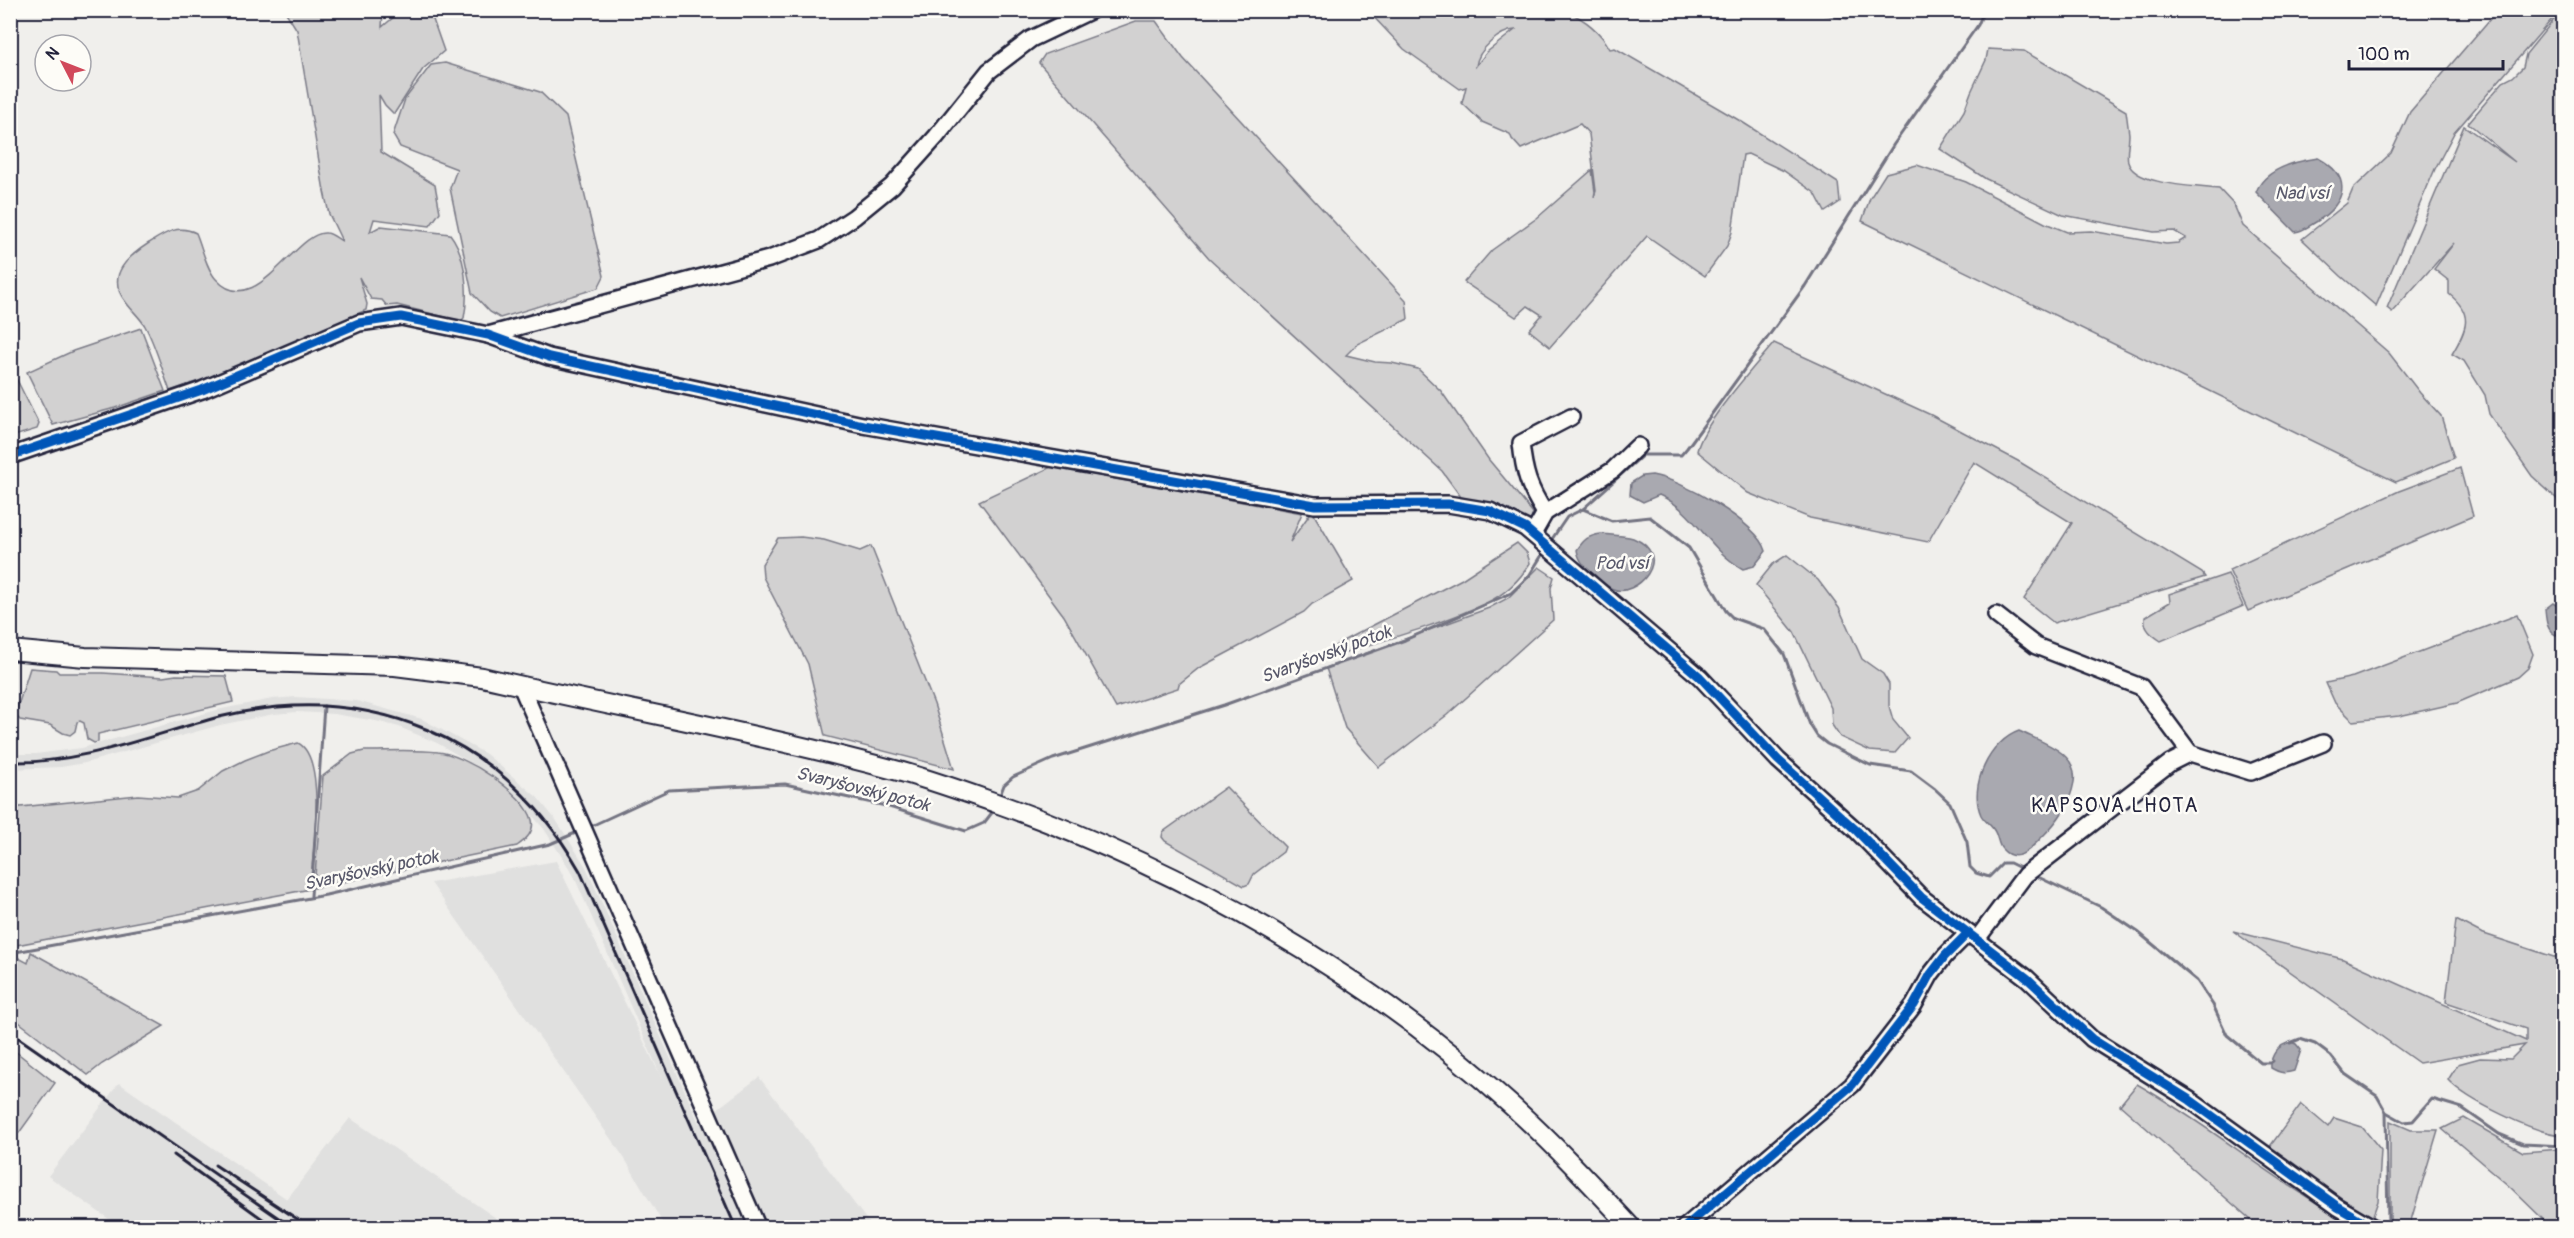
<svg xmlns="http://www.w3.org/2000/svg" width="2574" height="1238" viewBox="0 0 2574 1238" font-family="Pangolin,sans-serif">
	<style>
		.built { fill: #e0e0df }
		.green { fill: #d2d1d1; stroke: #7a7a86; stroke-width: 1.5; fill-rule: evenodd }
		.water { fill: #a9a9b0; stroke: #737381; stroke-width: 1.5 }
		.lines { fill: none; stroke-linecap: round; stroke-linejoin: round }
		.stream { stroke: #737381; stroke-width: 3 }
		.minor-casing { stroke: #22223b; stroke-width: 20 }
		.major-casing { stroke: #22223b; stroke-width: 22 }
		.minor { stroke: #fdfcf7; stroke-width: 15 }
		.major { stroke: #fdfcf7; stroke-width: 18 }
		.rail { stroke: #22223b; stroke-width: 3 }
		.cycleway-casing { stroke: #fdfcf7; stroke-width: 13 }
		.cycleway { stroke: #0057b8; stroke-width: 9 }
		.labels { text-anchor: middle; stroke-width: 5; stroke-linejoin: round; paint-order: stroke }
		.water-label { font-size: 18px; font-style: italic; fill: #58586a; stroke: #fdfcf7 }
		.quarter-label { font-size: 20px; letter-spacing: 1.5px; fill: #22223b; stroke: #fdfcf7 }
	</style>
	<rect width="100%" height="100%" fill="#f0efec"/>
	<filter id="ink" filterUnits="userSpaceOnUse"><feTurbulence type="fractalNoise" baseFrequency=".0167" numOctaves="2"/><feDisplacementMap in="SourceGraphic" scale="12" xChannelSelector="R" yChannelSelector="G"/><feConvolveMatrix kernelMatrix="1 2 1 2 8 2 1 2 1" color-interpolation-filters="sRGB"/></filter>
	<g filter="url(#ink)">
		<g class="built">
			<polygon points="296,697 357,701 422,719 486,754 537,797 556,820 586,867 699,1123 759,1077 872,1227 665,1227 625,1159 431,883 556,861 663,1081 573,874 544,829 525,807 477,766 437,743 399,727 376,721 334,714 297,712 274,714 220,725 85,763 61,767 11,769 10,754 36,754 82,748 217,710 272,699"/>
			<polygon points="119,1083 287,1199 350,1118 509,1227 120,1227 48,1176"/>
		</g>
		<g class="green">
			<path d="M 285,11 L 383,11 L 382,27 L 401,11 L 430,11 L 444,51 L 423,69 L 394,114 L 385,105 L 379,95 L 381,152 L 435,185 L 440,212 L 430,226 L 374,219 L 370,232 L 381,226 L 450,234 C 466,254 469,294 464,318 L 461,321 L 397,305 L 387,306 L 382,300 L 371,299 L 359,277 L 367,304 L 366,310 L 253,362 L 170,391 C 162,370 156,346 145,326 C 140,317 131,310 125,301 C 105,275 129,256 149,243 C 165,233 178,224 196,233 C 202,247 206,268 216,279 C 255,323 296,230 326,233 C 331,233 338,239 342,241 L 329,214 L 324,191 L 297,30 Z"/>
			<path d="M 1368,11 L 1566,11 C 1585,19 1600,31 1610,49 L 1615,48 L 1742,122 L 1838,183 L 1840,202 L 1825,212 L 1815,193 L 1784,171 L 1748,154 L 1743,155 L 1732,232 L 1727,246 L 1705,276 L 1647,236 L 1550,347 L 1529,330 L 1542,315 L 1528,306 L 1516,317 L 1464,282 L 1492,250 L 1537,218 L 1592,170 L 1595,192 L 1594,197 L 1596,191 L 1589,134 L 1580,124 L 1521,149 L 1512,139 L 1510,134 L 1482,122 L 1462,103 L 1466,87 L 1460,89 L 1404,49 ZM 1515,30 L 1487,52 L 1476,66 C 1478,49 1500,31 1515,30 Z"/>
			<polygon points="1807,11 1860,11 1847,19"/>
			<polygon points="2497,11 2559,11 2454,133 2435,169 2376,306 2341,276 2302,239 2347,203 2353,189 2391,153 2410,112"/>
			<path d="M 2561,11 L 2564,11 L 2563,524 L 2557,499 L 2532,476 L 2489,414 L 2485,395 L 2464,361 L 2452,354 C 2467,329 2474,314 2449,294 L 2449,281 L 2434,269 L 2454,243 L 2392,312 L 2387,308 L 2464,126 L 2515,162 L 2468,123 L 2503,82 L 2513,77 L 2523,67 L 2526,54 Z"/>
			<polygon points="1136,21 1156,21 1183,58 1406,300 1408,319 1357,344 1346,355 1375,362 1392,363 1418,369 1441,391 1489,460 1533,513 1530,524 1489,504 1461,497 1442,471 1209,258 1039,63 1045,54"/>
			<path d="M 1988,49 L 2024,51 L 2126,111 C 2127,118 2128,126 2129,134 C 2129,143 2126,153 2128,162 C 2134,186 2199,186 2219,189 L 2234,205 L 2243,226 L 2389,353 L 2420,393 L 2441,416 L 2454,458 L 2396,482 L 1862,221 L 1870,198 L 1886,173 L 1917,165 L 1966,182 L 2045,223 L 2067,232 L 2091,231 L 2166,244 L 2178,243 L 2186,238 L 2174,231 L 2154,232 L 2063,215 L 1986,179 L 1940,149 L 1964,111 L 1971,92 L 1986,60 Z"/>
			<polygon points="445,63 540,92 566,117 604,276 598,288 500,318 490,312 472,293 450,188 457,169 400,147 393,135 405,99 431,65"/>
			<polygon points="141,328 165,391 115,408 53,425 27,372 73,351"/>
			<path d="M 1774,343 L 1931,415 L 2018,461 L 2202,573 L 2205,577 L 2054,623 L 2024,599 L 2072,523 L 1974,462 L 1928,542 L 1810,518 L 1748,493 L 1697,451 C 1703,423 1754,367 1774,343 Z"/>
			<polygon points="17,380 39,424 37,429 11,437 11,381"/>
			<polygon points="1051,467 1302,513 1290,542 1312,511 1353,581 1312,604 1304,612 1199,668 1179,684 1178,688 1116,708 1064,616 979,501"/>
			<polygon points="2460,468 2473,516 2248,611 2229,570 2399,491"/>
			<polygon points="801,537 824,540 860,551 871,546 934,704 954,769 825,736 808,664 763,577 762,564 778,538"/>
			<path d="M 1517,543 L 1527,553 L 1530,563 C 1520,580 1504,595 1486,603 C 1433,628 1373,643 1317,661 L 1339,643 L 1462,579 Z"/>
			<polygon points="1787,555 1818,580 1839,608 1862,659 1883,674 1889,684 1889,706 1893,720 1908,738 1895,753 1870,751 1840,737 1832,725 1831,708 1794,632 1756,585 1773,564"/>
			<polygon points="1539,567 1554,577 1551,588 1553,620 1447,715 1379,767 1345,728 1326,668 1489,608 1508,598"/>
			<path d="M 2228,574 L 2243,606 L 2161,641 C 2152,635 2143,629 2145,617 L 2170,602 L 2169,594 Z"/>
			<polygon points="2517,615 2533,654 2528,668 2518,677 2457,703 2399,716 2353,721 2335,703 2326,683 2353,677"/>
			<polygon points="30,668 56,670 59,673 103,673 163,677 176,675 226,676 233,702 98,734 98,742 94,743 87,739 84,723 80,721 77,722 75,731 70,735 63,733 50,725 20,720 15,715"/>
			<path d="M 298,743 C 328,758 312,859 310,889 L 11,946 L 11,808 L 138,795 L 178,798 L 198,791 L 223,771 L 245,760 L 268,751 Z"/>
			<path d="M 364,751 C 388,751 414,749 438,752 C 464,754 525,793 532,820 C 535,832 526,840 517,846 L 314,888 L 323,776 L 352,754 Z"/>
			<polygon points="1226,787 1285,847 1283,852 1254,874 1249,884 1244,886 1165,841 1162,837 1163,832"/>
			<path d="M 2456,920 L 2481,933 L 2563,960 L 2563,1135 C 2536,1134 2466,1100 2448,1080 L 2458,1064 L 2480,1058 L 2511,1059 L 2525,1045 L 2419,1063 L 2233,931 L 2343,959 L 2526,1041 L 2526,1029 L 2446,1002 Z"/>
			<polygon points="31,952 164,1026 102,1064 88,1075 11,1016 11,956 15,956 28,963"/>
			<polygon points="10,1047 55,1083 19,1133 11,1132"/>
			<path d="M 2137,1084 C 2214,1128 2280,1185 2357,1227 L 2259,1227 L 2120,1105 Z"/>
			<polygon points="2301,1104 2328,1127 2334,1118 2362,1127 2381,1150 2378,1201 2372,1218 2318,1187 2268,1149"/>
			<polygon points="2464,1118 2523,1152 2560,1149 2563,1152 2563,1216 2551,1227 2510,1187 2442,1129"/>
			<polygon points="2390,1121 2411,1130 2438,1130 2409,1227 2399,1227 2390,1224"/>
		</g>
		<g class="water">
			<path d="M 2318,158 C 2353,177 2347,202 2316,222 C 2309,226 2304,231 2295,232 L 2256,192 C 2265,168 2296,161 2318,158 Z"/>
			<path d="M 1652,475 C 1680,479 1759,523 1766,551 L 1754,566 L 1743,569 C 1707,549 1696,511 1659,495 L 1643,502 L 1630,495 L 1631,483 L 1642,476 Z"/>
			<path d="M 1601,534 C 1611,535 1624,535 1633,538 C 1677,556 1635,599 1613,589 C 1607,587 1601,580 1595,575 C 1586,568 1579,562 1577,550 C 1584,539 1588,536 1601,534 Z"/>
			<path d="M 2553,603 C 2565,610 2564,619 2563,632 L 2556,635 C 2546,630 2546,619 2545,609 Z"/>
			<path d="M 2019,731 C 2041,742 2079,752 2074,782 C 2070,804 2059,820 2043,836 C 2032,847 2017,866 2002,849 C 1998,845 1998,837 1995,832 C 1992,825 1984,821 1981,815 C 1968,786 1990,741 2019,731 Z"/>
			<path d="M 2291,1042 L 2296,1044 L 2301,1050 L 2294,1071 C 2284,1074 2280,1073 2271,1068 C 2270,1055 2278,1045 2291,1042 Z"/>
		</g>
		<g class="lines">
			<g class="stream">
				<polyline points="1583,509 1643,455 1681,455 1687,448 1805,286 1894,144 1978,25 1984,10"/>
				<polyline points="1552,539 1567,517 1583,509 1612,521 1650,517 1689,548 1726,611 1733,618 1764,629 1784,654 1810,725 1817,736 1827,744 1870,765 1911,771 1935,789 1950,803 1967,842 1970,867 1976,873 1989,877 2003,863 2010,863 2022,869"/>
				<polyline points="999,798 1004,785 1013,777 1053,759 1224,705 1405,640 1511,593 1529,576 1542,555"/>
				<polyline points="589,827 669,790 785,784 886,806 966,831 984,823 994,810"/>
				<polyline points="2034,875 2101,907 2138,932 2197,981 2213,1005 2227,1035 2261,1063 2270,1063 2273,1061"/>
				<polyline points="311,896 324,706"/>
				<polyline points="10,953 326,895 550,844 580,831"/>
				<polyline points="2290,1043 2300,1039 2315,1044 2331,1056 2345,1074 2377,1096 2386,1112 2404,1122 2413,1121 2432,1099 2462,1108 2499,1134 2523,1144 2564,1146"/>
				<polyline points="2386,1228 2388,1222 2386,1112"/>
			</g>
			<g class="minor-casing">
				<g id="minor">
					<polyline points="488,335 769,259 819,240 854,217 892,186 936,137 989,71 1031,39 1092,10"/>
					<polyline points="10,456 202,390 359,323 401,317 488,335 549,357 863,425 1315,505 1448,504 1490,511 1525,528 1700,677 1778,760 1857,831 1921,897 2027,978 2092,1039 2190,1100 2338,1207 2374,1228"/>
					<path d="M 1545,513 C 1529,488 1524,473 1521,443 L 1571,417"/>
					<polyline points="1533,534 1545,513 1613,470 1638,446"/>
					<polyline points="1996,615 2036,646 2141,687 2190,753"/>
					<polyline points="521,686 758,1228"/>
					<polyline points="1977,939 2025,875 2170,763 2190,753 2251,772 2323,743"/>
					<polyline points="1684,1228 1852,1085 1914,1005 1931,974 1945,956 1968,933"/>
				</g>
			</g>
			<g class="major-casing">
				<path id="major" d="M 10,650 L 85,657 L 395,666 L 482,677 C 618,708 756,733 891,769 C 926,778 962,791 996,803 C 1184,870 1365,972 1512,1106 C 1554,1144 1593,1186 1632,1228"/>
			</g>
			<use href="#minor" class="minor"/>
			<use href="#major" class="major"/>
			<g class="rail">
				<path d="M 10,762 C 83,764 150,735 219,717 C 369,680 503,736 580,871 L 736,1228"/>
				<polyline points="10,1032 293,1228"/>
				<polyline points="174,1155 275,1228"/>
				<polyline points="215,1165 311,1228"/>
			</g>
			<g class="cycleway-casing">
				<g id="cycleway">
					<polyline points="10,456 202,390 359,323 401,317 488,335 549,357 863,425 1315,505 1448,504 1490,511 1525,528 1700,677 1778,760 1857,831 1921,897 2027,978 2092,1039 2190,1100 2338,1207 2374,1228"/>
					<polyline points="1684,1228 1852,1085 1914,1005 1931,974 1945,956 1968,933"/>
				</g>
			</g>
			<use href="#cycleway" class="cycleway"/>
		</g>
	</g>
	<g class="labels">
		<g class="water-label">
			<text x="2302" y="199">Nad vsí</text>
			<text x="1622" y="569">Pod vsí</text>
			<text transform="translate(1326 654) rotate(-20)" y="6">Svaryšovský potok</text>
			<text transform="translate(863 789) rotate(14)" y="6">Svaryšovský potok</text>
			<text transform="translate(371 870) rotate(-12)" y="6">Svaryšovský potok</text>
		</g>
		<g class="quarter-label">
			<text x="2115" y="812">KAPSOVA LHOTA</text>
		</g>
	</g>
	<rect width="2574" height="1238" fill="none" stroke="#fdfcf7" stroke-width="36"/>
	<rect x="18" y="18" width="2538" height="1202" fill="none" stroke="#22223b" stroke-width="2" filter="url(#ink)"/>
	<g transform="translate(63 63) rotate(312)"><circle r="28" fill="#fdfcf7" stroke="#a5a5ac" stroke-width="1.5"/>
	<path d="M0-4.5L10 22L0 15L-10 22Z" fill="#d1495b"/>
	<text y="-9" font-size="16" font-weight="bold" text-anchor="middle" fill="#22223b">N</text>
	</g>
	<path d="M2349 60v9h154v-9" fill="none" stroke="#22223b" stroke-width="3"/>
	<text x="2358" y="60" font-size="18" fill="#22223b" stroke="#fdfcf7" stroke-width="4.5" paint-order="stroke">100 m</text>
</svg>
